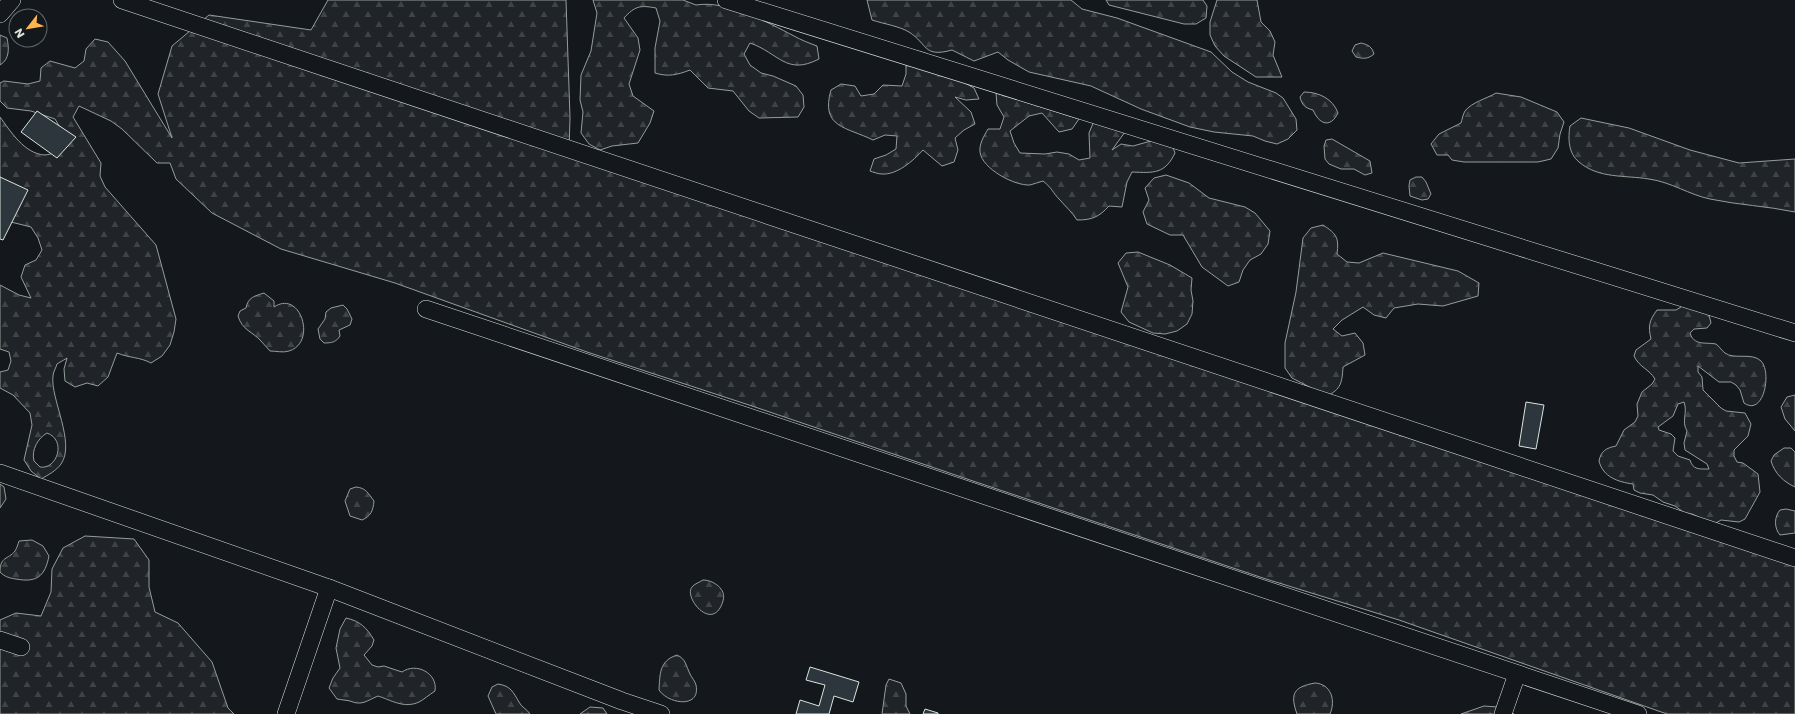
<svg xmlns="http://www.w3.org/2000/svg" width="1795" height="714" viewBox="0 0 1795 714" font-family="Poppins,sans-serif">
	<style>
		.forest { fill: url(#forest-firs); stroke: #939e99; fill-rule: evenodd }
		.building { fill: #2c363c; stroke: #d8e6dc }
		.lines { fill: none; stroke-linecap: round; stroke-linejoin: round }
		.minor-casing { stroke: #d8e6dc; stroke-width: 18 }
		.minor { stroke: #14181c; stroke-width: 17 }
	</style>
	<defs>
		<pattern id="forest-firs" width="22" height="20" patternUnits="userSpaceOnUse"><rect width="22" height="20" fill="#202428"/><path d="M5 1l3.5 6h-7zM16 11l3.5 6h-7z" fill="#404447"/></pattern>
	</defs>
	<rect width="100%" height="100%" fill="#14181c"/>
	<g class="forest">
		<path d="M 328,0 L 566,0 L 570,118 L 569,149 L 1795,559 L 1795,714 L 1667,714 L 1399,620 L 1266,579 L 973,481 L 749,405 L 587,352 L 395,283 L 281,249 L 212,213 L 176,179 L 170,163 L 157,163 L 122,129 L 111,121 L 79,106 L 73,117 L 101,163 L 100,176 L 105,187 L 156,245 L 176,319 L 174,332 L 170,345 L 162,356 L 151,363 C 140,357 129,358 117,353 L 108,377 L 98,386 L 87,383 L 75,387 L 65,381 L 64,369 L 67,358 L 57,364 C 56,368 53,372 53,376 C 50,398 76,443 61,464 C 56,471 48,475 41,479 L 31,471 L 24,460 L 32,425 L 30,413 L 13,395 L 0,388 L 0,372 L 8,370 L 11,361 L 9,352 L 0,349 L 0,285 L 19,295 L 31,298 L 21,277 L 25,265 L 36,260 L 42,250 L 38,238 L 31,227 L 7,221 L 0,211 L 0,117 C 11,132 24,153 44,155 C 48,155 53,153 57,153 L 61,129 L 55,119 L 31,111 L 7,108 L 0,101 L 0,83 L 4,81 L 28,84 L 40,81 L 41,68 L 50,61 L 75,68 L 84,61 L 86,49 L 95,39 L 108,42 L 125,61 L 172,138 L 158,94 L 172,46 L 209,15 L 311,30 ZM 47,433 C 67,440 57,470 40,467 L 34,461 C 31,450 38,438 47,433 Z"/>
		<path d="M 593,0 L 683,0 L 696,5 C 727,0 767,22 794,36 C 801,40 809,43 817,46 L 819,59 C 786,76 779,53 750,43 L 744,54 L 750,65 L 761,73 L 773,76 L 796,86 L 803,95 L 804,107 L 798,117 L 759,118 L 749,111 L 733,91 L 708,88 L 690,70 C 677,75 668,77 655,73 L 655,48 L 660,21 L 656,8 C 640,5 635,6 624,18 L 638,38 L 640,50 L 629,84 L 633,96 L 654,111 L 650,123 L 638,143 L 612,146 L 600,150 L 589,144 L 581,133 L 583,112 L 580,100 L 581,75 L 591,51 L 597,13 Z"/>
		<path d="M 867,0 L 1071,0 L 1082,9 L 1117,18 L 1211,52 L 1232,72 L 1248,82 L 1276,93 L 1283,98 L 1296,119 L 1297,130 L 1288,139 L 1277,144 L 1265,141 L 1253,136 L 1214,132 L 1190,127 L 1141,109 L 1091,86 L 1029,72 L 1008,60 L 998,52 L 974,61 L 952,50 C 923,58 928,44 909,32 C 899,26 884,24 872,20 Z"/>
		<polygon points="1106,0 1203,0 1207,6 1206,18 1196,24 1184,24 1109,5"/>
		<polygon points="1217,0 1257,0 1261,22 1270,31 1275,42 1273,55 1282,77 1256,77 1224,56 1215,46 1210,35 1210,22"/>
		<path d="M 0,35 L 7,38 C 9,48 10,59 0,65 Z"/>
		<path d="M 1361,43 C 1369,45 1372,47 1374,54 C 1368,59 1364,59 1356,57 L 1352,51 L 1355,45 Z"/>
		<path d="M 913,50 L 925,53 L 947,64 L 963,82 L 974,88 L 979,99 L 966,100 L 955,97 L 971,112 L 975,124 L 964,130 L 955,138 L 958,150 L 954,162 L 942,166 L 923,150 C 913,161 897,175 882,174 C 878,174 873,172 870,171 L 874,159 L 886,155 L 896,149 L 897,136 L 885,135 L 873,140 C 847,127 820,128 831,90 L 841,84 L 855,86 L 861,96 L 874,94 L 883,85 L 902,86 L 906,74 L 906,61 Z"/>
		<path d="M 1304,92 C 1319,92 1333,99 1338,113 C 1330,129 1319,124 1313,110 C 1305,108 1302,105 1300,97 Z"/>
		<path d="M 996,93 L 1079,119 L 1072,129 L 1059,132 L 1042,113 L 1029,116 L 1010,131 L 1014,143 L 1020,153 L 1045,154 L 1057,152 L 1069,154 L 1079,160 L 1090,158 L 1089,133 L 1094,121 L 1125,132 L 1112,150 L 1121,144 L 1133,146 L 1158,139 L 1171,142 L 1175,153 C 1165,174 1154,173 1132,172 L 1127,182 L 1122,207 L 1109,206 C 1099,217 1092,220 1077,220 C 1072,212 1066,207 1060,200 C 1052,192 1053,189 1043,181 C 1039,182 1034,184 1030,185 C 1015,186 982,169 980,152 C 979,144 984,136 988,129 L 1000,129 L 1004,117 L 997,105 Z"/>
		<path d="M 1496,93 L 1521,97 L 1557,112 L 1564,122 L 1560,134 L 1558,148 L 1551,159 L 1538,162 L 1464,162 L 1452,160 L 1448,155 L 1437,155 L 1431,144 L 1439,134 L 1461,123 C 1462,120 1463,114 1465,111 C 1472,102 1486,99 1496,93 Z"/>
		<path d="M 1581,118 L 1629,128 L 1690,150 L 1739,163 L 1795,159 L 1795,212 C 1767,206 1738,205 1710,199 C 1690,195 1671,182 1649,179 C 1625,175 1599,179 1579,162 C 1568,153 1568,138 1570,126 Z"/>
		<polygon points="1332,139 1370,161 1372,173 1365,175 1354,169 1341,169 1329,164 1325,159 1324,146 1326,140"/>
		<polygon points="1166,175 1189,183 1209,198 1245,207 1255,213 1270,231 1268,244 1261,254 1250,260 1243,270 1239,282 1228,286 1202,267 1183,235 1170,235 1147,224 1143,212 1149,200 1145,188 1154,178"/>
		<polygon points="1416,177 1422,177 1426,182 1431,194 1428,199 1422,200 1410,196 1409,186 1410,180"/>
		<path d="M 1323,225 C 1337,234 1339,238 1337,254 L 1347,262 L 1359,263 L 1383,253 L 1458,271 L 1479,283 L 1478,296 L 1443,306 L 1418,304 L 1394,308 L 1386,318 L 1374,315 L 1363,307 L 1342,320 L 1333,329 L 1342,336 L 1355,333 L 1363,343 L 1365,355 L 1343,367 C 1342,383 1341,389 1327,396 L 1292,378 L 1285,368 L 1285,343 L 1296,292 L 1303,238 L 1311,228 Z"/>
		<polygon points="1138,252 1170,265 1192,278 1191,290 1193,301 1192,314 1187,324 1177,331 1165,334 1153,333 1129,322 1121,312 1128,287 1118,263 1126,253"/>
		<path d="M 264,293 L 274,301 L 274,307 C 301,289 317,343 289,351 C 283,353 276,351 270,351 C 267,348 264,344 261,341 C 253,332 242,330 238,316 L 240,311 L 246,308 C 248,297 255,296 264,293 Z"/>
		<path d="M 1682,300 L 1708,311 L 1711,323 L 1707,328 L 1694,329 L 1690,333 C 1694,346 1705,342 1716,344 C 1720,347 1722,351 1725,353 C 1734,360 1752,352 1761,361 C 1772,372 1764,417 1744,403 L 1740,390 L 1736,385 L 1731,382 L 1719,382 L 1698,366 L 1698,372 L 1702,377 L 1703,390 L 1721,408 L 1726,411 L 1745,413 L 1751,424 L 1748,436 L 1734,450 L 1734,456 L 1737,462 L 1743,463 L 1758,474 L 1760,492 L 1745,519 L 1739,522 L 1721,520 L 1716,523 L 1709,522 L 1692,514 L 1686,514 L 1675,506 L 1663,502 L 1653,495 L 1640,493 L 1634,490 L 1633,484 C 1618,482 1603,477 1599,461 C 1601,451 1606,448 1616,446 L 1624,430 L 1635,422 L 1638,416 L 1637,404 L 1642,392 L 1652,384 L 1655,379 C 1649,369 1639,367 1634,356 L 1636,350 L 1651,339 C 1648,326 1649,321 1657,310 L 1676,310 L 1681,307 ZM 1684,402 C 1688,413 1681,421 1687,431 L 1684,443 L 1685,450 L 1707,464 L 1709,469 C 1699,469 1693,470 1690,460 L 1678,456 L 1673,451 L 1675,438 L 1671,434 L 1659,430 L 1658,427 L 1673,416 L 1678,404 Z"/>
		<path d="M 343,305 L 347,309 L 352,319 L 350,325 L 339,330 L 340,336 C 336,342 332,343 324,343 L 320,339 L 318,329 L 325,319 L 326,312 L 331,308 Z"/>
		<polygon points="1795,395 1795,431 1785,419 1781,407 1787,397"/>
		<path d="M 1784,448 L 1791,448 L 1795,452 L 1795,487 C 1784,482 1775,474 1771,461 L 1774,455 Z"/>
		<polygon points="0,484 4,487 6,499 0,508"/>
		<path d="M 356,487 C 366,488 368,493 374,501 C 373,511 371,516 362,520 L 350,516 L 345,501 L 350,489 Z"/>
		<path d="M 1786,509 L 1795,511 L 1795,533 L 1780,535 C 1774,528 1774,517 1780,510 Z"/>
		<polygon points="85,536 134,539 149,560 149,587 155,612 178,623 212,662 228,708 234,714 0,714 0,620 16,613 41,616 51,592 52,569 63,548"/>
		<path d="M 32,540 L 43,546 L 49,556 C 45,576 37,583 16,579 C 9,578 5,577 0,572 C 0,556 8,560 15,551 C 17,548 18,544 19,541 Z"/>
		<path d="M 703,580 C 713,580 727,589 723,601 C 713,634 683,597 692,587 C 694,584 700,582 703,580 Z"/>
		<path d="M 346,618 C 360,621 367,628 374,640 L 372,646 L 364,655 L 372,665 L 378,667 L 384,666 L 402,672 C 416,662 438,673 435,691 C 429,695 423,700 419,702 C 404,709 391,700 378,696 C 366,701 362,706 350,701 C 346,700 342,700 337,699 L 329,688 L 333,678 L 340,668 L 336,648 L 340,629 Z"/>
		<path d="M 677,655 C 686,659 686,666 690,674 C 692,678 695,681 696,685 C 701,709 668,704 659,690 C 660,674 659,661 677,655 Z"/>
		<polygon points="889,679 901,683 906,694 906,706 910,714 882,714 886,685"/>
		<path d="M 1315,683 C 1331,684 1336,700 1330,714 L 1297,714 C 1290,694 1293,687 1315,683 Z"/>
		<path d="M 498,684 C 511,686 513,692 519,702 C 521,707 527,709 530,714 L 496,714 L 488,696 L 492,687 Z"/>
		<polygon points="1484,706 1498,707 1514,714 1461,714"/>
		<polygon points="590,707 603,708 607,714 580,714"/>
	</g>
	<g class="building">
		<polygon points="37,111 76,137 57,158 21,132"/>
		<polygon points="0,177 28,190 3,240 0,239"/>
		<polygon points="1526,402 1544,405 1536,449 1519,446"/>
		<polygon points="810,667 859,682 853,702 834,696 829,714 796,714 800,700 819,706 825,685 806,680"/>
		<polygon points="925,709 938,713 938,714 923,714"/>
	</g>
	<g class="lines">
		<g class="minor-casing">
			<g id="minor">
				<polyline points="122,0 1795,558"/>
				<polyline points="726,0 1795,333"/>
				<polyline points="0,14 12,0"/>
				<polyline points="426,309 1638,714"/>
				<polyline points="0,473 329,588 622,701 661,714"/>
				<polyline points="0,640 21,647"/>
				<polyline points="286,714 329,588"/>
				<polyline points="1503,714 1517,674"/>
			</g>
		</g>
		<use href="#minor" class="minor"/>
	</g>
	<g transform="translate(28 28) rotate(239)"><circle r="19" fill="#14181c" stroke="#626a69"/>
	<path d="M0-3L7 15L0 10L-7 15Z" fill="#ffb74d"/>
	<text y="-6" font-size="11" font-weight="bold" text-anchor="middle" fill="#d8e6dc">N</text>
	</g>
</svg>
